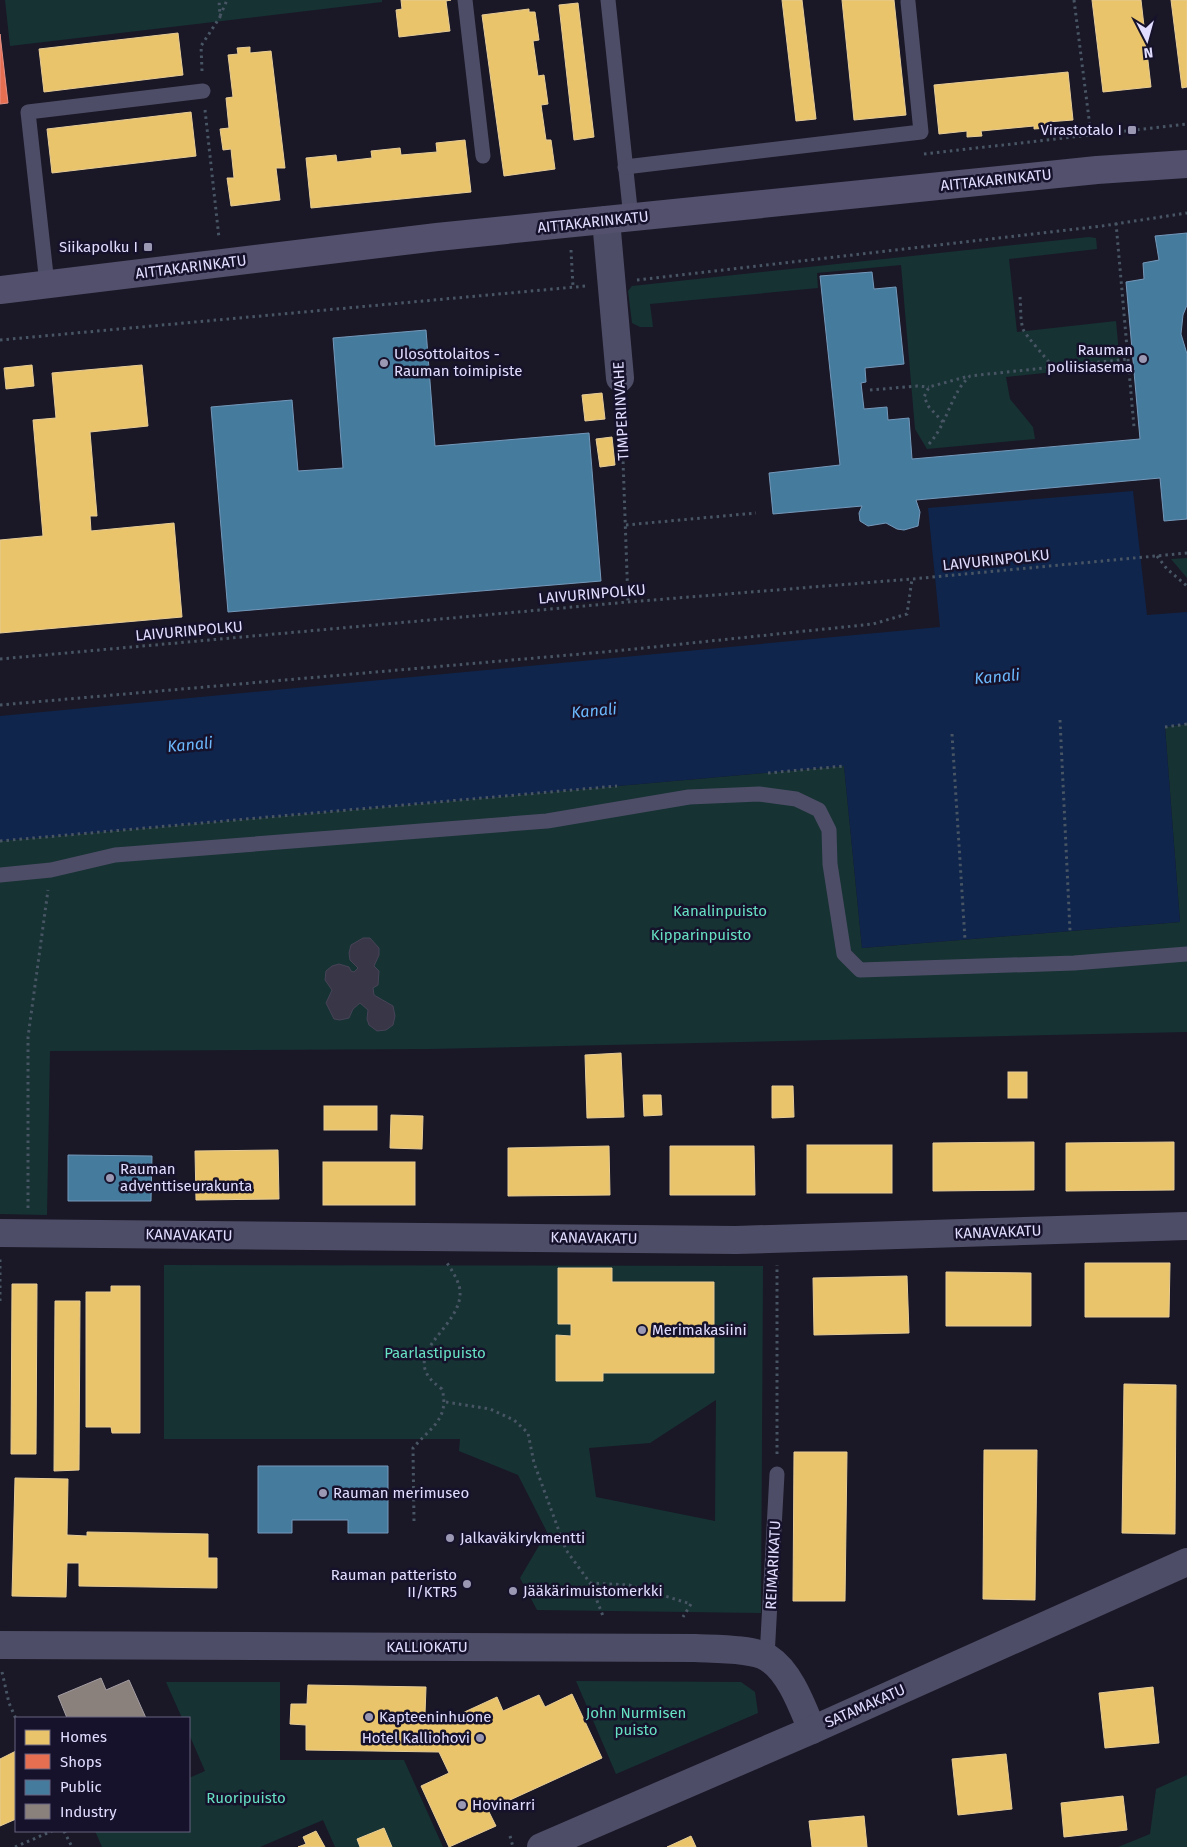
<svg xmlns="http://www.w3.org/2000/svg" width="1187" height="1847" viewBox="0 0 1187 1847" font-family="'Fira Sans',sans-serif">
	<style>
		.green { fill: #163233; fill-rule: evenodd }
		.water { fill: #0f254c }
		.homes { fill: #e9c46a; stroke: #e7cc97 }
		.shops { fill: #e76f51; stroke: #e59085 }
		.public { fill: #457b9d; stroke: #7498ba }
		.industry { fill: #8a817c; stroke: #a49da3 }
		.building { fill: #393647; stroke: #474358 }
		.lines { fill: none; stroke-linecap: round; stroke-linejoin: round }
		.path { stroke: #485564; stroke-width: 3; stroke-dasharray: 2.5 4; stroke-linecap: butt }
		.service { stroke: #4e4d67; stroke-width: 15 }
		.minor { stroke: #4e4d67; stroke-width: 28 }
		.tertiary { stroke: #4e4d67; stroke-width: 28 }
		.secondary { stroke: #52506c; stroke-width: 28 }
		.poi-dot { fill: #9b98b3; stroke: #16122c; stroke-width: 2 }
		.labels { text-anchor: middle; stroke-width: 5; stroke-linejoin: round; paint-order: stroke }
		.poi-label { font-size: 15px; fill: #e1ddff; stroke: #16122c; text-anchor: start }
		.street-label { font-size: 15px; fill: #e1ddff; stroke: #16122c }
		.park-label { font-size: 15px; fill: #67e1c3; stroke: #16122c }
		.water-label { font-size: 16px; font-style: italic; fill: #6cbafe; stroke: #16122c }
	</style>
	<rect width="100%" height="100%" fill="#1a1826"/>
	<g class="green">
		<polygon points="5,0 382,0 382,2 10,46"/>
		<polygon points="1089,237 1096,238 1097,249 1009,259 1017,332 1116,321 1120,365 1006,377 1010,399 1033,427 1035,439 927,449 915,429 901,265 817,273 818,288 650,304 653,327 640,327 632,323 628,291 632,286"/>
		<polygon points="1187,558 1187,578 1171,559"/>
		<polygon points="1187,724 1187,1032 430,1049 50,1051 47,1215 0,1214 0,841 844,766 862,948 1180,922 1165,727"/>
		<path d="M 164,1265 L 763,1266 L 761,1613 L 537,1610 L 520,1578 L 547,1532 L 518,1475 L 459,1451 L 460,1439 L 164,1439 ZM 716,1400 L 715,1521 L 596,1497 L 589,1448 L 650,1443 Z"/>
		<polygon points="576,1681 741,1682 755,1692 758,1713 616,1774"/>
		<polygon points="166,1682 280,1682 280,1760 404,1760 443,1847 335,1847 323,1820 260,1847 102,1847 95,1831 189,1831 189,1778 205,1771 189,1734 189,1718 182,1718"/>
		<polygon points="1187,1775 1187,1847 1118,1847 1150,1834 1156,1789"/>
	</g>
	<polygon class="water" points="1133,491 1147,615 1187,612 1187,724 1165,727 1180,922 862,948 844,766 0,841 0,716 940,627 928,508"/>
	<g class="homes">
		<polygon points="401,0 451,0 446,1 450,31 399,37 396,10 402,9"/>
		<polygon points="782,0 802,0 816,119 796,121"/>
		<polygon points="842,0 894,0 906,115 854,120"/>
		<polygon points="1092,0 1141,0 1151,87 1103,92"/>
		<polygon points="1171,0 1187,0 1187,87 1182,88"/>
		<polygon points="578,3 594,137 574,140 559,5"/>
		<polygon points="529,9 529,12 535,12 539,40 533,41 538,76 544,75 548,104 541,105 546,140 551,140 555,169 504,176 482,15"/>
		<polygon points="178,33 183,75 44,92 39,49"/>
		<polygon points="250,47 250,53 271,51 285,168 276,168 280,200 231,206 227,178 234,178 231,149 223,150 220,129 229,128 226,98 233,97 228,55 238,54 237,48"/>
		<polygon points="1068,72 1073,120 1047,122 1048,128 1034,129 1034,126 981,131 982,136 967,137 967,131 939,134 934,85"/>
		<polygon points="191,112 196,156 52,173 47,129"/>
		<polygon points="465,140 471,192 311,208 306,158 336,155 337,162 372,158 371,151 400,148 401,155 437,152 436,143"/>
		<polygon points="32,365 34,386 6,389 4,368"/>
		<polygon points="142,365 148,426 90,432 97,516 90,516 91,531 174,523 182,617 0,633 0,540 43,536 33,420 56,418 52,373"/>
		<polygon points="602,393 605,419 585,421 582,395"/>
		<polygon points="612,437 615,465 600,467 596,439"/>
		<polygon points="621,1053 624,1117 587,1118 585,1055"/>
		<rect x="1008" y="1072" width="19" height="26"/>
		<polygon points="772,1086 793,1086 794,1117 772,1118"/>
		<polygon points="643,1095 661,1095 662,1115 644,1116"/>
		<rect x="324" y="1106" width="53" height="24"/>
		<polygon points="391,1115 423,1116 422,1149 390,1148"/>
		<polygon points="1034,1142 1034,1190 933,1191 933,1143"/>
		<polygon points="1174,1142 1174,1190 1066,1191 1066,1143"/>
		<rect x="807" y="1145" width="85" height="48"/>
		<polygon points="609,1146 610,1195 508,1196 508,1148"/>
		<polygon points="670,1146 754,1146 755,1195 670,1195"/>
		<polygon points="278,1150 279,1199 196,1200 195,1151"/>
		<rect x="323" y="1162" width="92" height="43"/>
		<polygon points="1085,1263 1170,1263 1169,1317 1085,1317"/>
		<polygon points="558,1268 612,1268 612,1282 714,1282 714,1373 603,1373 603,1381 556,1381 556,1335 571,1336 571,1324 558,1324"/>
		<polygon points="946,1272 1031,1273 1031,1326 946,1326"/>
		<polygon points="907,1276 909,1333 814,1335 813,1278"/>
		<polygon points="12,1284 37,1284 36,1454 11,1454"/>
		<polygon points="111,1286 140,1286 140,1433 112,1433 111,1427 86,1427 86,1292 111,1292"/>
		<polygon points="55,1301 80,1301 79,1470 54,1471"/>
		<polygon points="1124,1384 1176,1385 1175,1534 1122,1533"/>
		<polygon points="984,1450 1037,1450 1035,1600 983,1599"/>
		<polygon points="794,1452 847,1452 845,1601 793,1601"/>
		<polygon points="15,1478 68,1479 67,1535 87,1536 87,1532 208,1534 208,1558 217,1558 217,1588 79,1586 79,1563 67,1563 66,1597 12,1596"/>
		<polygon points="308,1685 426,1687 425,1714 458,1715 497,1697 503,1711 539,1695 545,1707 572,1694 602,1758 488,1810 496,1826 449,1847 421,1786 449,1773 439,1752 306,1750 306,1725 290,1724 291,1704 307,1704"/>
		<polygon points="1153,1687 1159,1743 1105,1748 1099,1693"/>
		<polygon points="16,1751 16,1819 0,1826 0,1759"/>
		<polygon points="1006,1754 1012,1809 958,1815 952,1759"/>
		<polygon points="1123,1796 1127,1830 1064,1837 1061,1803"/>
		<polygon points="864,1816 867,1847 812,1847 809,1821"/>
		<polygon points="384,1828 392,1847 360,1847 357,1839"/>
		<polygon points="316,1831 325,1847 298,1847 306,1844 303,1837"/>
		<polygon points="691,1836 696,1847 667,1847"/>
	</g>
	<polygon class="shops" points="0,34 8,103 0,104"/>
	<g class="public">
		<polygon points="1187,233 1187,305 1183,315 1181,334 1187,354 1187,519 1164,521 1160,478 916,500 920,512 918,526 904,530 897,529 886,523 868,526 860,521 859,513 862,506 773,514 769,473 840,465 820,276 872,272 874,289 896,287 904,364 865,368 866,382 861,383 864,409 887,407 888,420 909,418 912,459 1140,439 1126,282 1144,279 1143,263 1159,260 1155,236"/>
		<polygon points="426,330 435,446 589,433 601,581 228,612 211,407 292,400 298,471 343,468 333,338"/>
		<polygon points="68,1155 152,1156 151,1201 68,1201"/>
		<polygon points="258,1466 388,1466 388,1533 348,1533 348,1520 292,1520 292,1533 258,1533"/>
	</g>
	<polygon class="industry" points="101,1678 106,1690 129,1680 146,1718 67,1718 58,1696"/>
	<polygon class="building" points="363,938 370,938 379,948 379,955 374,966 379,971 378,985 373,988 374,995 393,1006 395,1016 393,1025 386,1030 377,1031 369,1025 367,1019 368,1010 360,1003 353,1009 349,1018 340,1020 334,1019 326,1003 332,990 325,980 326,971 332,966 339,964 349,967 351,971 354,972 358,968 350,960 349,953 351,945"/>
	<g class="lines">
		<g class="path">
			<polyline points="1074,0 1091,135"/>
			<polyline points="220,16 227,0"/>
			<polyline points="202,71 201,46 220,17 219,0"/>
			<polyline points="205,110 219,238"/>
			<polyline points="924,154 1187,124"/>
			<polyline points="1116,223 1134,427"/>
			<polyline points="571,250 573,287"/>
			<polyline points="637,280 1102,226 1187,213"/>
			<path d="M 1020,297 C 1021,307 1020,319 1023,329 C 1025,335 1047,359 1053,367"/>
			<polyline points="0,340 586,286"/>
			<polyline points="870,390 917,386 929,387"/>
			<polyline points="621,403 628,602"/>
			<polyline points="943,422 929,407 924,397 929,387 969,376"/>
			<path d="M 929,444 C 948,423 950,394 970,376 L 1128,359"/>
			<polyline points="626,525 756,513"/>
			<polyline points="1157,556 1167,569 1187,586"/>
			<polyline points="0,659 628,602 912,579 1187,553"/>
			<polyline points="0,705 615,651 873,624 907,614 912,579"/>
			<polyline points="1060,720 1070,931"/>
			<polyline points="1165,727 1187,724"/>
			<polyline points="952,734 965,940"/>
			<polyline points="768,773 844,766"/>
			<polyline points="0,841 617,786"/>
			<polyline points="28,1208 28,1037 48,890"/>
			<polyline points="0,1301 0,1259"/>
			<polyline points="446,1402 490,1409 514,1420 528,1433 534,1463 566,1550 590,1583 603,1616"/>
			<polyline points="777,1454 777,1265"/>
			<path d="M 414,1521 L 413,1448 C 430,1428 450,1419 442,1389 C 394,1356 458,1331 460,1295 C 461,1284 453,1272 447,1263"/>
			<polyline points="590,1583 629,1585 691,1604 683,1617"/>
			<polyline points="2,1672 9,1703 16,1719"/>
			<polyline points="64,1831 72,1847"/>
			<polyline points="510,1836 513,1847"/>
			<polyline points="15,1847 52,1831"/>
		</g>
		<g class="service">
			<polyline points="465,0 483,156"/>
			<polyline points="608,0 631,218"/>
			<polyline points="625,167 921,132 908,2"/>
			<polyline points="47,284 28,112 203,91"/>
			<polyline points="0,875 51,870 115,855 547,821 689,797 759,794 796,799 819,810 829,830 830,864 844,954 860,970 1074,963 1187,954"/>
			<polyline points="767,1657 777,1474"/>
		</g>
		<g class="minor">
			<polyline points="606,220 620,378"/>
			<polyline points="0,1233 736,1240 1187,1226"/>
			<path d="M 0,1645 L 695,1648 C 713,1649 753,1648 768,1658 C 790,1672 802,1706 812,1730"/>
		</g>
		<polyline class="tertiary" points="541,1847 812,1730 1187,1562"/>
		<polyline class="secondary" points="0,290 437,237 1097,170 1187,164"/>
	</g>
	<g class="poi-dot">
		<rect x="1127" y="125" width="10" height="10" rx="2.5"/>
		<rect x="143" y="242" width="10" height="10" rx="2.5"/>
		<circle cx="1143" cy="359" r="5"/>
		<circle cx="384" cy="363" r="5"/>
		<circle cx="110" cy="1178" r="5"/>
		<circle cx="642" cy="1330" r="5"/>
		<circle cx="323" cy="1493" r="5"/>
		<circle cx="450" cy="1538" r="5"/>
		<circle cx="467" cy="1584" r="5"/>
		<circle cx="513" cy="1591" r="5"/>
		<circle cx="369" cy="1717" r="5"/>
		<circle cx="480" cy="1738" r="5"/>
		<circle cx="462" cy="1805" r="5"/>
	</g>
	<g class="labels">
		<g class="poi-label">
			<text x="1122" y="135" text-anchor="end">Virastotalo I</text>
			<text x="138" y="252" text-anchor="end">Siikapolku I</text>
			<text x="1133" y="355" text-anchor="end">Rauman<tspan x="1133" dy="17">poliisiasema</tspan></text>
			<text x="394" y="359">Ulosottolaitos -<tspan x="394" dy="17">Rauman toimipiste</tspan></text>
			<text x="120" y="1174">Rauman<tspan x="120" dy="17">adventtiseurakunta</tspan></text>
			<text x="652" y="1335">Merimakasiini</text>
			<text x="333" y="1498">Rauman merimuseo</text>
			<text x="460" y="1543">Jalkaväkirykmentti</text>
			<text x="457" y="1580" text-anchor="end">Rauman patteristo<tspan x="457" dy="17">II/KTR5</tspan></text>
			<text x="523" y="1596">Jääkärimuistomerkki</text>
			<text x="379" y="1722">Kapteeninhuone</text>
			<text x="470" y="1743" text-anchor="end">Hotel Kalliohovi</text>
			<text x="472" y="1810">Hovinarri</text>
		</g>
		<g class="street-label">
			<text transform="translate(996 180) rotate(-6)" y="5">AITTAKARINKATU</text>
			<text transform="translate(593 222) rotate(-6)" y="5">AITTAKARINKATU</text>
			<text transform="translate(191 267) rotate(-7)" y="5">AITTAKARINKATU</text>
			<text transform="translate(621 411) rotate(-93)" y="5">TIMPERINVAHE</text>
			<text transform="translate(996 560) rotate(-6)" y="5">LAIVURINPOLKU</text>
			<text transform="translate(592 594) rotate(-5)" y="5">LAIVURINPOLKU</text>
			<text transform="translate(189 631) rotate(-5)" y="5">LAIVURINPOLKU</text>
			<text transform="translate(998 1232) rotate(-2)" y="5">KANAVAKATU</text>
			<text transform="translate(189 1235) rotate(1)" y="5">KANAVAKATU</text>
			<text transform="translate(594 1238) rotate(1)" y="5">KANAVAKATU</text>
			<text transform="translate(773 1565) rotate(-87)" y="5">REIMARIKATU</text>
			<text x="427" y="1652">KALLIOKATU</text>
			<text transform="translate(865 1706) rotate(-24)" y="5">SATAMAKATU</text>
		</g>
		<g class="park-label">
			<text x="720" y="916">Kanalinpuisto</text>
			<text x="701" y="940">Kipparinpuisto</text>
			<text x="435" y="1358">Paarlastipuisto</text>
			<text x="636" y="1718">John Nurmisen<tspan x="636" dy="17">puisto</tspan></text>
			<text x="246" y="1803">Ruoripuisto</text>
		</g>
		<g class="water-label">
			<text transform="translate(997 676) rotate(-5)" y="6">Kanali</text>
			<text transform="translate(594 710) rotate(-5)" y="6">Kanali</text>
			<text transform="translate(190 744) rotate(-5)" y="6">Kanali</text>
		</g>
	</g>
	<rect x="15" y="1717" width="175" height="115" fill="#16122c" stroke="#676380"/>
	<rect x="25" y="1730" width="25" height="15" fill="#e9c46a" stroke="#676380"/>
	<text x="60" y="1742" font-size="15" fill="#e1ddff">Homes</text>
	<rect x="25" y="1754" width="25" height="15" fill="#e76f51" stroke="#676380"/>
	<text x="60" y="1767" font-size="15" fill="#e1ddff">Shops</text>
	<rect x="25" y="1780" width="25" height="15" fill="#457b9d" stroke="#676380"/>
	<text x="60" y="1792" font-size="15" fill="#e1ddff">Public</text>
	<rect x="25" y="1804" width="25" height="15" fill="#8a817c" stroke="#676380"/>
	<text x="60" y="1817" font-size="15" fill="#e1ddff">Industry</text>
	<g transform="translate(1147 40) rotate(174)" stroke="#16122c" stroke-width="4" paint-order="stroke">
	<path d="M0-4L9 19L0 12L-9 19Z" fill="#e1ddff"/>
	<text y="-8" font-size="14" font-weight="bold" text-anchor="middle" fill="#e1ddff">N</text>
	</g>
</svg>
